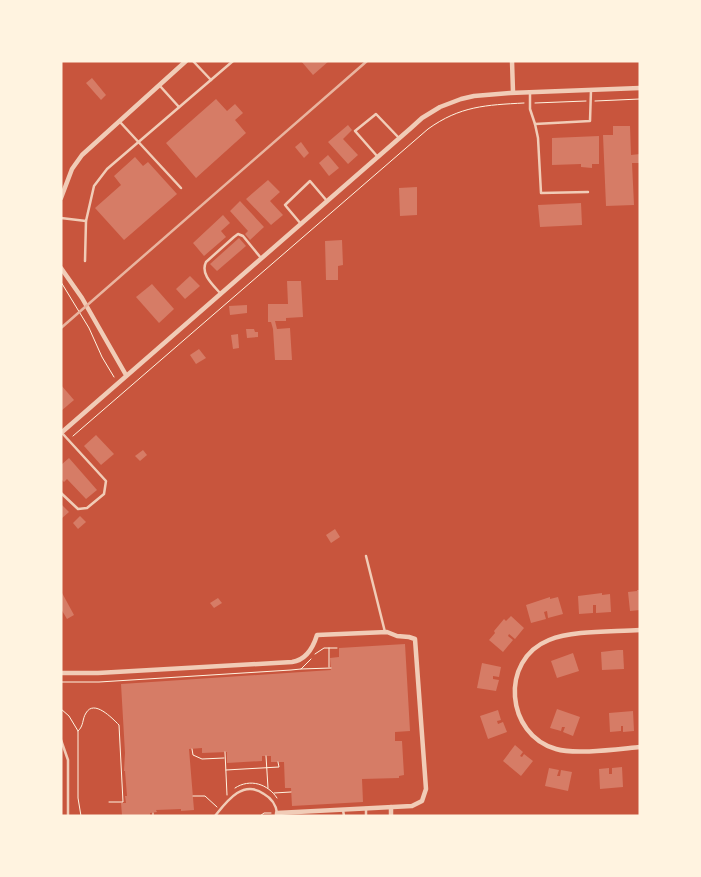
<svg xmlns="http://www.w3.org/2000/svg" width="701" height="877" viewBox="0 0 701 877" font-family="'Open Sans',sans-serif">
	<style>
		.building { fill: #d67c66 }
		.lines { fill: none; stroke-linecap: round; stroke-linejoin: round }
		.path { stroke: #fff3e0; stroke-width: 1 }
		.service { stroke: #f1ccb7; stroke-width: 2.5 }
		.minor { stroke: #f1ccb7; stroke-width: 4.5 }
		.rail { stroke: #e9b49f; stroke-width: 2.5 }
	</style>
	<rect width="100%" height="100%" fill="#c8553d"/>
	<g class="building">
		<polygon points="301,61 329,61 313,75"/>
		<polygon points="92,78 106,95 101,100 86,83"/>
		<polygon points="216,99 227,111 235,104 243,113 235,120 246,133 196,178 166,143"/>
		<polygon points="348,125 352,130 343,139 358,155 348,164 328,142"/>
		<polygon points="613,126 630,126 631,155 640,154 640,163 632,163 634,205 606,206 603,135 613,135"/>
		<polygon points="599,136 599,164 592,164 592,168 581,167 581,164 552,165 552,138"/>
		<polygon points="301,142 309,153 304,158 295,147"/>
		<polygon points="328,155 339,168 329,176 319,163"/>
		<polygon points="135,157 143,166 148,162 177,194 124,240 95,208 121,185 114,176"/>
		<polygon points="268,180 280,192 270,201 283,215 271,225 246,199"/>
		<polygon points="417,187 417,215 400,216 399,188"/>
		<polygon points="240,201 264,227 250,240 245,234 248,231 230,211"/>
		<polygon points="581,203 582,225 540,227 538,205"/>
		<polygon points="223,215 230,223 221,231 226,237 204,256 193,243"/>
		<polygon points="239,238 246,246 217,271 210,264"/>
		<polygon points="342,240 343,265 338,266 338,280 326,280 325,241"/>
		<polygon points="190,276 200,286 185,299 176,289"/>
		<polygon points="287,281 301,281 303,317 286,318 286,321 275,321 277,329 290,328 292,360 275,360 273,329 271,322 268,322 268,304 288,304"/>
		<polygon points="152,284 174,309 159,323 136,297"/>
		<polygon points="247,305 247,313 230,315 229,306"/>
		<polygon points="246,329 254,329 255,332 258,332 258,337 247,338"/>
		<polygon points="238,334 239,348 233,349 231,335"/>
		<polygon points="199,349 206,358 196,364 190,355"/>
		<polygon points="61,385 74,400 61,411"/>
		<polygon points="96,435 114,454 101,465 84,446"/>
		<polygon points="143,450 147,455 140,461 135,456"/>
		<polygon points="69,458 97,490 86,499 67,479 64,482 61,479 61,465"/>
		<polygon points="61,504 69,512 61,519"/>
		<polygon points="80,516 86,522 78,529 73,523"/>
		<polygon points="335,529 340,537 331,543 326,535"/>
		<polygon points="637,590 640,590 640,610 630,611 628,592 637,591"/>
		<polygon points="61,591 74,615 67,619 61,609"/>
		<polygon points="602,593 602,595 610,594 611,612 596,613 596,605 593,605 593,613 579,614 578,596"/>
		<polygon points="550,597 550,599 558,597 563,614 548,618 547,611 544,612 546,619 531,623 526,605"/>
		<polygon points="218,598 222,603 214,608 210,603"/>
		<polygon points="511,616 524,628 515,639 509,634 508,636 513,640 503,652 489,640 495,633 494,631 504,619 506,621"/>
		<polygon points="405,644 410,731 395,732 395,741 402,741 404,775 399,776 399,778 362,779 363,802 292,806 291,788 285,788 284,762 271,762 271,756 262,756 262,761 227,763 227,752 202,753 202,748 189,749 194,810 181,811 181,809 156,810 157,812 150,813 150,816 122,815 121,803 126,803 125,796 127,796 125,771 124,771 125,753 121,684 331,670 330,658 339,657 339,648"/>
		<polygon points="618,650 623,650 624,669 602,670 601,652"/>
		<polygon points="573,653 579,671 557,678 551,661"/>
		<polygon points="482,663 501,667 499,677 493,676 493,679 499,680 496,691 477,688"/>
		<polygon points="557,709 580,717 573,736 563,732 565,727 562,727 561,731 550,728"/>
		<polygon points="498,710 501,720 497,721 498,724 503,722 507,732 488,739 480,716"/>
		<polygon points="633,711 634,731 623,732 623,726 621,726 621,731 610,732 609,713"/>
		<polygon points="515,745 523,752 520,756 522,757 524,754 533,761 521,776 503,761"/>
		<polygon points="622,767 623,787 600,789 599,769 609,768 609,774 612,774 612,768"/>
		<polygon points="549,768 559,770 557,776 560,776 561,770 572,772 568,791 545,786"/>
	</g>
	<g class="lines">
		<g class="path">
			<polyline points="595,101 640,99"/>
			<polyline points="535,103 586,101"/>
			<polyline points="61,282 89,328 102,357 114,377"/>
			<path d="M 73,436 L 428,129 C 460,106 486,105 524,103"/>
			<polyline points="329,648 329,667"/>
			<polyline points="315,654 324,648 337,648"/>
			<polyline points="301,669 331,668"/>
			<polyline points="61,682 99,682 291,670 301,669 311,659"/>
			<polyline points="61,709 69,716 78,731 78,798 81,816"/>
			<path d="M 78,731 C 84,726 82,719 86,713 C 94,699 112,718 119,725 L 123,802 L 109,802"/>
			<polyline points="192,749 193,755 202,759 224,758"/>
			<polyline points="225,752 227,795"/>
			<polyline points="266,756 268,788"/>
			<polyline points="226,770 279,767 278,762"/>
			<path d="M 235,788 C 250,778 268,784 277,798"/>
			<polyline points="274,793 291,792"/>
			<polyline points="193,796 205,796 217,807"/>
			<polyline points="153,813 153,816"/>
			<polyline points="260,816 264,813 271,813"/>
		</g>
		<g class="service">
			<polyline points="193,61 211,80"/>
			<polyline points="160,86 179,107"/>
			<polyline points="530,93 530,109 535,124 590,121 591,90"/>
			<polyline points="120,122 181,188"/>
			<polyline points="535,124 538,138 541,193 588,192"/>
			<polyline points="377,156 355,131 376,114 399,138"/>
			<polyline points="61,218 86,221 94,186 107,169 233,61"/>
			<polyline points="301,224 285,205 310,181 327,201"/>
			<polyline points="85,261 86,221"/>
			<path d="M 221,294 C 213,285 200,274 206,262 L 234,237 L 238,234 L 243,236 L 261,258"/>
			<polyline points="61,493 78,509 87,508 104,494 106,481 62,433"/>
			<polyline points="366,556 385,632"/>
			<polyline points="61,740 68,760 68,816"/>
			<polyline points="366,808 366,816"/>
			<polyline points="343,810 344,816"/>
			<path d="M 215,816 C 227,801 243,779 264,794 C 271,798 276,805 277,813"/>
		</g>
		<g class="minor">
			<polyline points="512,61 513,92"/>
			<polyline points="61,198 72,169 82,155 186,61"/>
			<polyline points="61,268 82,298 126,375"/>
			<polyline points="61,433 411,128 422,118 440,107 461,99 474,96 510,93 640,88"/>
			<path d="M 640,630 C 613,632 573,630 549,640 C 499,660 506,735 556,749 C 575,755 618,749 640,747"/>
			<path d="M 61,673 L 98,673 L 292,662 C 306,660 313,648 317,635 L 387,632 L 397,636 L 409,637 L 415,639 L 426,789 L 422,801 L 412,806 L 277,813 L 277,816"/>
			<polyline points="391,807 391,816"/>
		</g>
		<polyline class="rail" points="61,328 367,61"/>
	</g>
	<rect width="701" height="877" fill="none" stroke="#fff3e0" stroke-width="125"/>
</svg>
